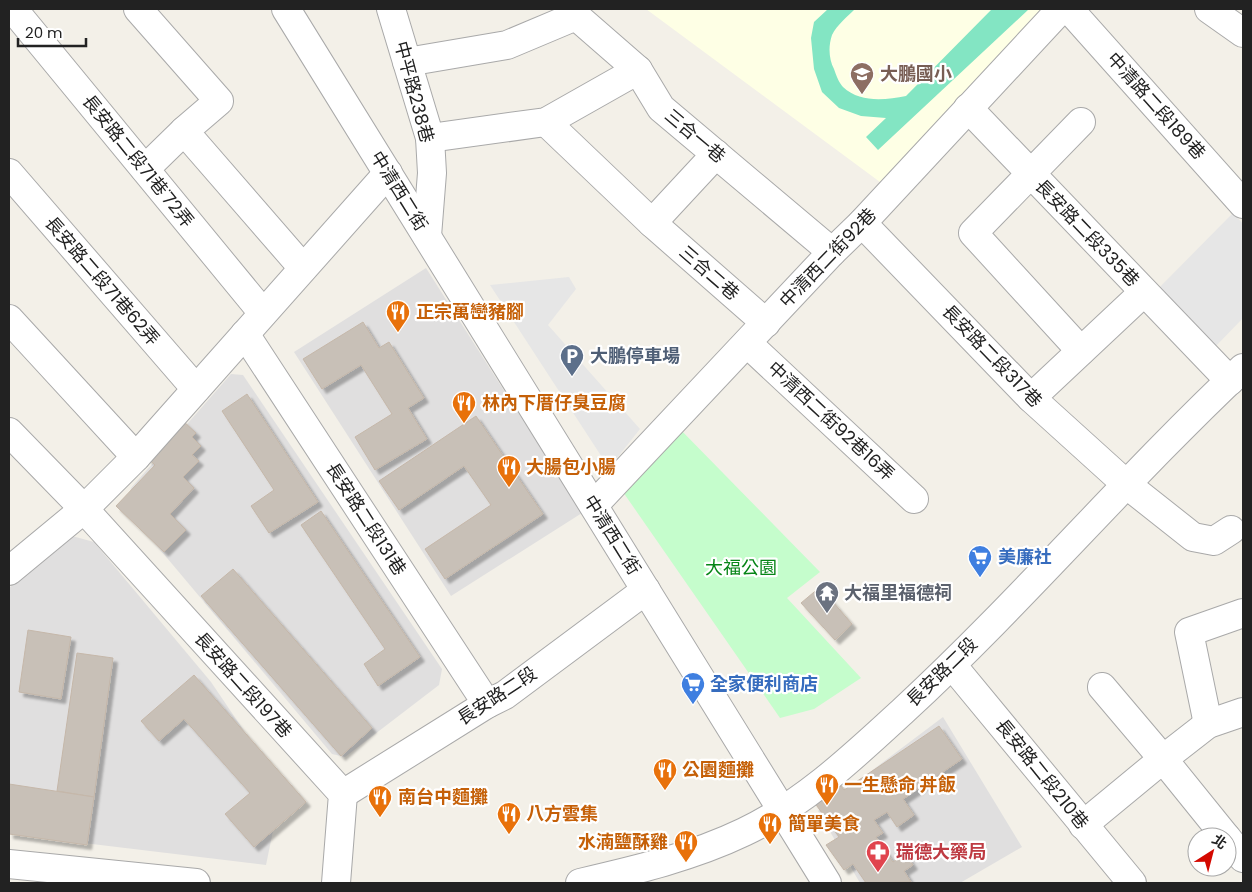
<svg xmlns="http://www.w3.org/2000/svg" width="1252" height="892" viewBox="0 0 1252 892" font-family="Poppins,'Noto Sans TC',sans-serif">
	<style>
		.residential { fill: #e0dfdf }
		.education { fill: #feffe5 }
		.park { fill: #c5fdcc }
		.pitch { fill: #83e5c3 }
		.parking { fill: #e6e6e6 }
		.building { fill: #c8c0b7; stroke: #c5b7a9; filter: url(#shadow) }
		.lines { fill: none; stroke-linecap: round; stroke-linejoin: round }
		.minor-casing { stroke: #a9a9a9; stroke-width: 30 }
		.minor { stroke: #fff; stroke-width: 28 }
		.labels { text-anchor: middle; stroke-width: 4.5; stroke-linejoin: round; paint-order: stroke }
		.education-label { font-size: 18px; font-weight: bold; fill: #785e54; stroke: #fff; text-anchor: start }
		.street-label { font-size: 18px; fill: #222; stroke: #fff }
		.food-label { font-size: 18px; font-weight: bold; fill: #c56008; stroke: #fff; text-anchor: start }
		.service-label { font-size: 18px; font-weight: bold; fill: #4e5e75; stroke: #fff; text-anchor: start }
		.shop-label { font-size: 18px; font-weight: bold; fill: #366cbe; stroke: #fff; text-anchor: start }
		.park-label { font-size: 18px; fill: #068516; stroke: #fff }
		.worship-label { font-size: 18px; font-weight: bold; fill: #5b616d; stroke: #fff; text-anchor: start }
		.health-label { font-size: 18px; font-weight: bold; fill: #be3a42; stroke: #fff; text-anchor: start }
	</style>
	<defs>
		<filter id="shadow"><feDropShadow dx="4.5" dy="4.5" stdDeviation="1" flood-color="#0004"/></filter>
	</defs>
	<rect width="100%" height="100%" fill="#f3f0e8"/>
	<g class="residential">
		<polygon points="426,268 582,513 451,596 294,352"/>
		<polygon points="231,374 243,375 442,669 439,685 345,757 332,754 125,508 131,488"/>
		<polygon points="72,536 94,542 211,682 282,787 266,865 9,834 9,588"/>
		<polygon points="943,717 1022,847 960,883 860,883 818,811"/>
	</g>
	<polygon class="education" points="646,9 1044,9 880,182"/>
	<polygon class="park" points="676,425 820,572 787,598 861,678 814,709 780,718 623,492"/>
	<path class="pitch" d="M 828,9 L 855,9 C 847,17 837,25 832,35 C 828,47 829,59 834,69 C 836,75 839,83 843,87 C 860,103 885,100 906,96 L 992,9 L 1029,9 L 878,150 L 866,137 L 886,118 L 861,116 L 839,108 L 822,92 L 814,69 L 811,38 L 814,22 Z"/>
	<g class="parking">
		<polygon points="1233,213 1243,224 1243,318 1213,349 1156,291"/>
		<polygon points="569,277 576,289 548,325 640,429 609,468 490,285"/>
	</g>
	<g class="building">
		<polygon points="363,322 379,348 389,342 424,398 408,408 427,439 375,470 355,437 392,414 361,365 322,389 303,359"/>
		<polygon points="247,394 318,502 269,533 251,506 274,490 222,411"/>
		<polygon points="476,416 543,514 445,579 425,549 491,505 464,466 399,510 379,481"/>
		<polygon points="182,420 196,433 192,437 201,446 192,455 199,461 183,477 194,488 170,514 186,530 164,552 116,506 155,465 146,457"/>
		<polygon points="321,511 420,657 378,686 364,664 385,649 301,525"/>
		<polygon points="233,569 372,728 341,756 201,596"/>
		<polygon points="820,587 852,624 835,640 801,603"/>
		<polygon points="28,630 71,637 61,699 19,692"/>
		<polygon points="77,653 113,658 94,797 57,791"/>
		<polygon points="194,675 306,802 254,847 225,814 250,793 184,719 159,741 141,721"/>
		<polygon points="939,726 962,759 903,799 914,815 897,827 887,812 874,820 883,833 876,837 893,862 905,853 913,865 904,871 911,882 866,883 853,864 844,870 826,845 839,837 812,799 838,782 844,790"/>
		<polygon points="9,784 94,797 87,845 9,834"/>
	</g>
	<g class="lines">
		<g class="minor-casing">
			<g id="minor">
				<polyline points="13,9 263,313"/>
				<polyline points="138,9 219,101 184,131 303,268"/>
				<polyline points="286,9 827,883"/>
				<polyline points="391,9 430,138 432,173 427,236"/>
				<polyline points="570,9 576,16 638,70 661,108 832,252"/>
				<polyline points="1069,9 1243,204"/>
				<polyline points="1209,9 1243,33"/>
				<polyline points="407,62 507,45 576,16"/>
				<polyline points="968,108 1230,381"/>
				<polyline points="546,122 652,223 716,154"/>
				<polyline points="1081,122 973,233 1081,351"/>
				<polyline points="430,138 546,122 638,70"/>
				<polyline points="145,169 184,131"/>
				<polyline points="9,173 196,389"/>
				<polyline points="652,223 766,323"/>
				<polyline points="862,223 1031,398 1126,484 1193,537 1214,541 1231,530"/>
				<polyline points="9,319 136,457"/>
				<polyline points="245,334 487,704"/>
				<polyline points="747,343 914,499"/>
				<polyline points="1031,398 1144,292"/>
				<polyline points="9,432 84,509 343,794 336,883"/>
				<polyline points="594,505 832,252 862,223 1061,9"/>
				<polyline points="9,571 84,509 136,457 388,173"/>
				<polyline points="952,665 1132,883"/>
				<polyline points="1102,687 1163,759 1208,724 1243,712"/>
				<polyline points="1208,724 1189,632 1243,613"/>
				<polyline points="343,794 487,704 505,695 646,590"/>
				<polyline points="1083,825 1163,759 1226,837"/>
				<polyline points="1227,838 1243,858"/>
				<polyline points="9,864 196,883"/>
				<path d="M 580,883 C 636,870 692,857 744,832 C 805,803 855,755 904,710 C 1022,601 1126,478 1243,368"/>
			</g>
		</g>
		<use href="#minor" class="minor"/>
	</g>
	<defs>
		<g id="school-pin" transform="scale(1.25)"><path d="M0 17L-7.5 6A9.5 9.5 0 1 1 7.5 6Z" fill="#8d6e63" stroke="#fff"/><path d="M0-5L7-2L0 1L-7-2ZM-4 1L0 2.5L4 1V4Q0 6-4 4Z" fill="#fff"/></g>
		<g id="restaurant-pin" transform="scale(1.25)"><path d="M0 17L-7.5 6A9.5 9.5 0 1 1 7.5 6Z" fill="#e8710a" stroke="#fff"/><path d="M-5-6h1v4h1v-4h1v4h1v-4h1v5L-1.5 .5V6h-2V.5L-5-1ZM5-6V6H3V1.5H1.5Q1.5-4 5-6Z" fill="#fff"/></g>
		<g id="parking-pin" transform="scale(1.25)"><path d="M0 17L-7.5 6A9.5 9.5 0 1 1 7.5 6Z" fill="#5c6f8a" stroke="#fff"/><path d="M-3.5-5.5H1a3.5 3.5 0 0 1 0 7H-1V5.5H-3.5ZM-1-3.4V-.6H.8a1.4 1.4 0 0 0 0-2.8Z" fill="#fff"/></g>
		<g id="supermarket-pin" transform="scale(1.25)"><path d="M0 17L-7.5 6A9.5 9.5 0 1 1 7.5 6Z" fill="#3f7fe0" stroke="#fff"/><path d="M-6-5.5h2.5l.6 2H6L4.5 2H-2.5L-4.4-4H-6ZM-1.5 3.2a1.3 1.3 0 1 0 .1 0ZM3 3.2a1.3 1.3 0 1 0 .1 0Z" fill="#fff"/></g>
		<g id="temple-pin" transform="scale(1.25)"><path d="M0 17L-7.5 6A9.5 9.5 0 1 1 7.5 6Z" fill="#6b7280" stroke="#fff"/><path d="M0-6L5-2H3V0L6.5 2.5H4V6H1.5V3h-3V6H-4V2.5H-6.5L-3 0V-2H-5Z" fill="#fff"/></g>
		<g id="pharmacy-pin" transform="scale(1.25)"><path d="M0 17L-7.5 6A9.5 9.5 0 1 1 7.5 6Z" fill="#e0444e" stroke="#fff"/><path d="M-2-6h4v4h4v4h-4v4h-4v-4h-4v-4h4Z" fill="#fff"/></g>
	</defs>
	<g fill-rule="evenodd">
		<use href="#school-pin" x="862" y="74"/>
		<use href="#restaurant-pin" x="398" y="312"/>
		<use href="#parking-pin" x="572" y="356"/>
		<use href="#restaurant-pin" x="464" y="403"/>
		<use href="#restaurant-pin" x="509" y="467"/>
		<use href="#supermarket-pin" x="980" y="557"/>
		<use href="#temple-pin" x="827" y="593"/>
		<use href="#supermarket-pin" x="693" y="684"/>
		<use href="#restaurant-pin" x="665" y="770"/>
		<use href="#restaurant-pin" x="827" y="785"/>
		<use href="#restaurant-pin" x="380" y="797"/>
		<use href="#restaurant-pin" x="509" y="814"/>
		<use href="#restaurant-pin" x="770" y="824"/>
		<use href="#restaurant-pin" x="686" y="842"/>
		<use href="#pharmacy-pin" x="878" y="852"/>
	</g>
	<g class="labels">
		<g class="education-label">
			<text x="880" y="80">大鵬國小</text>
		</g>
		<g class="street-label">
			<text transform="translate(414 92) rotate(75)" y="6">中平路238巷</text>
			<text transform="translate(1156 106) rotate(48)" y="6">中清路二段189巷</text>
			<text transform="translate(695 136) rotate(40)" y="6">三合一巷</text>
			<text transform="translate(138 161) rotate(51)" y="6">長安路二段71巷˙72弄</text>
			<text transform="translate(399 191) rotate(58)" y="6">中清西二街</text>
			<text transform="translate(1087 233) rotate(46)" y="6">長安路二段335巷</text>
			<text transform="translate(828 258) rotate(-46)" y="6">中清西二街92巷</text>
			<text transform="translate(709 273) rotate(41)" y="6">三合二巷</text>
			<text transform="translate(102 281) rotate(49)" y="6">長安路二段71巷62弄</text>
			<text transform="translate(992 356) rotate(46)" y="6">長安路二段317巷</text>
			<text transform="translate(831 421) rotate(43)" y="6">中清西二街92巷16弄</text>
			<text transform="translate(366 519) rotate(57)" y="6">長安路二段131巷</text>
			<text transform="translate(612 535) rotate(58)" y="6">中清西二街</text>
			<text transform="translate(942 672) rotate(-44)" y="6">長安路二段</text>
			<text transform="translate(243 685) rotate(48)" y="6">長安路二段197巷</text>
			<text transform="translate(497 696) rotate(-33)" y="6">長安路二段</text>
			<text transform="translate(1042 774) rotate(51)" y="6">長安路二段210巷</text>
		</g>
		<g class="food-label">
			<text x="416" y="318">正宗萬巒豬腳</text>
			<text x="482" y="409">林內下厝仔臭豆腐</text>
			<text x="526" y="473">大腸包小腸</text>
			<text x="682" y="776">公園麵攤</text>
			<text x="844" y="791">一生懸命 丼飯</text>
			<text x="398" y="803">南台中麵攤</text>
			<text x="526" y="820">八方雲集</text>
			<text x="788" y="830">簡單美食</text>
			<text x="668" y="848" text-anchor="end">水湳鹽酥雞</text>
		</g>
		<g class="service-label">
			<text x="590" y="362">大鵬停車場</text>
		</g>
		<g class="shop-label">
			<text x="998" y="563">美廉社</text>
			<text x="710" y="690">全家便利商店</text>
		</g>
		<g class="park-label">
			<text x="741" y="574">大福公園</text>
		</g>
		<g class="worship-label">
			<text x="844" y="599">大福里福德祠</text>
		</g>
		<g class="health-label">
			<text x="896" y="858">瑞德大藥局</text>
		</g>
	</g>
	<rect width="1252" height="892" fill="none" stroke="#222222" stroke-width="20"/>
	<g transform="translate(1212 852) rotate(36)"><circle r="24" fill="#ffffff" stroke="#a7a7a7"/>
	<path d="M0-4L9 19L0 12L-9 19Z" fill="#d40900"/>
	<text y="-8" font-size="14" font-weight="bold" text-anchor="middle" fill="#222222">北</text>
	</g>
	<path d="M18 38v8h68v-8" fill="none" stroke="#222222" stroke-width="2.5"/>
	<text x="25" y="38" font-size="15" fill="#222222" stroke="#ffffff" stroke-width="4" paint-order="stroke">20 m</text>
</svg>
